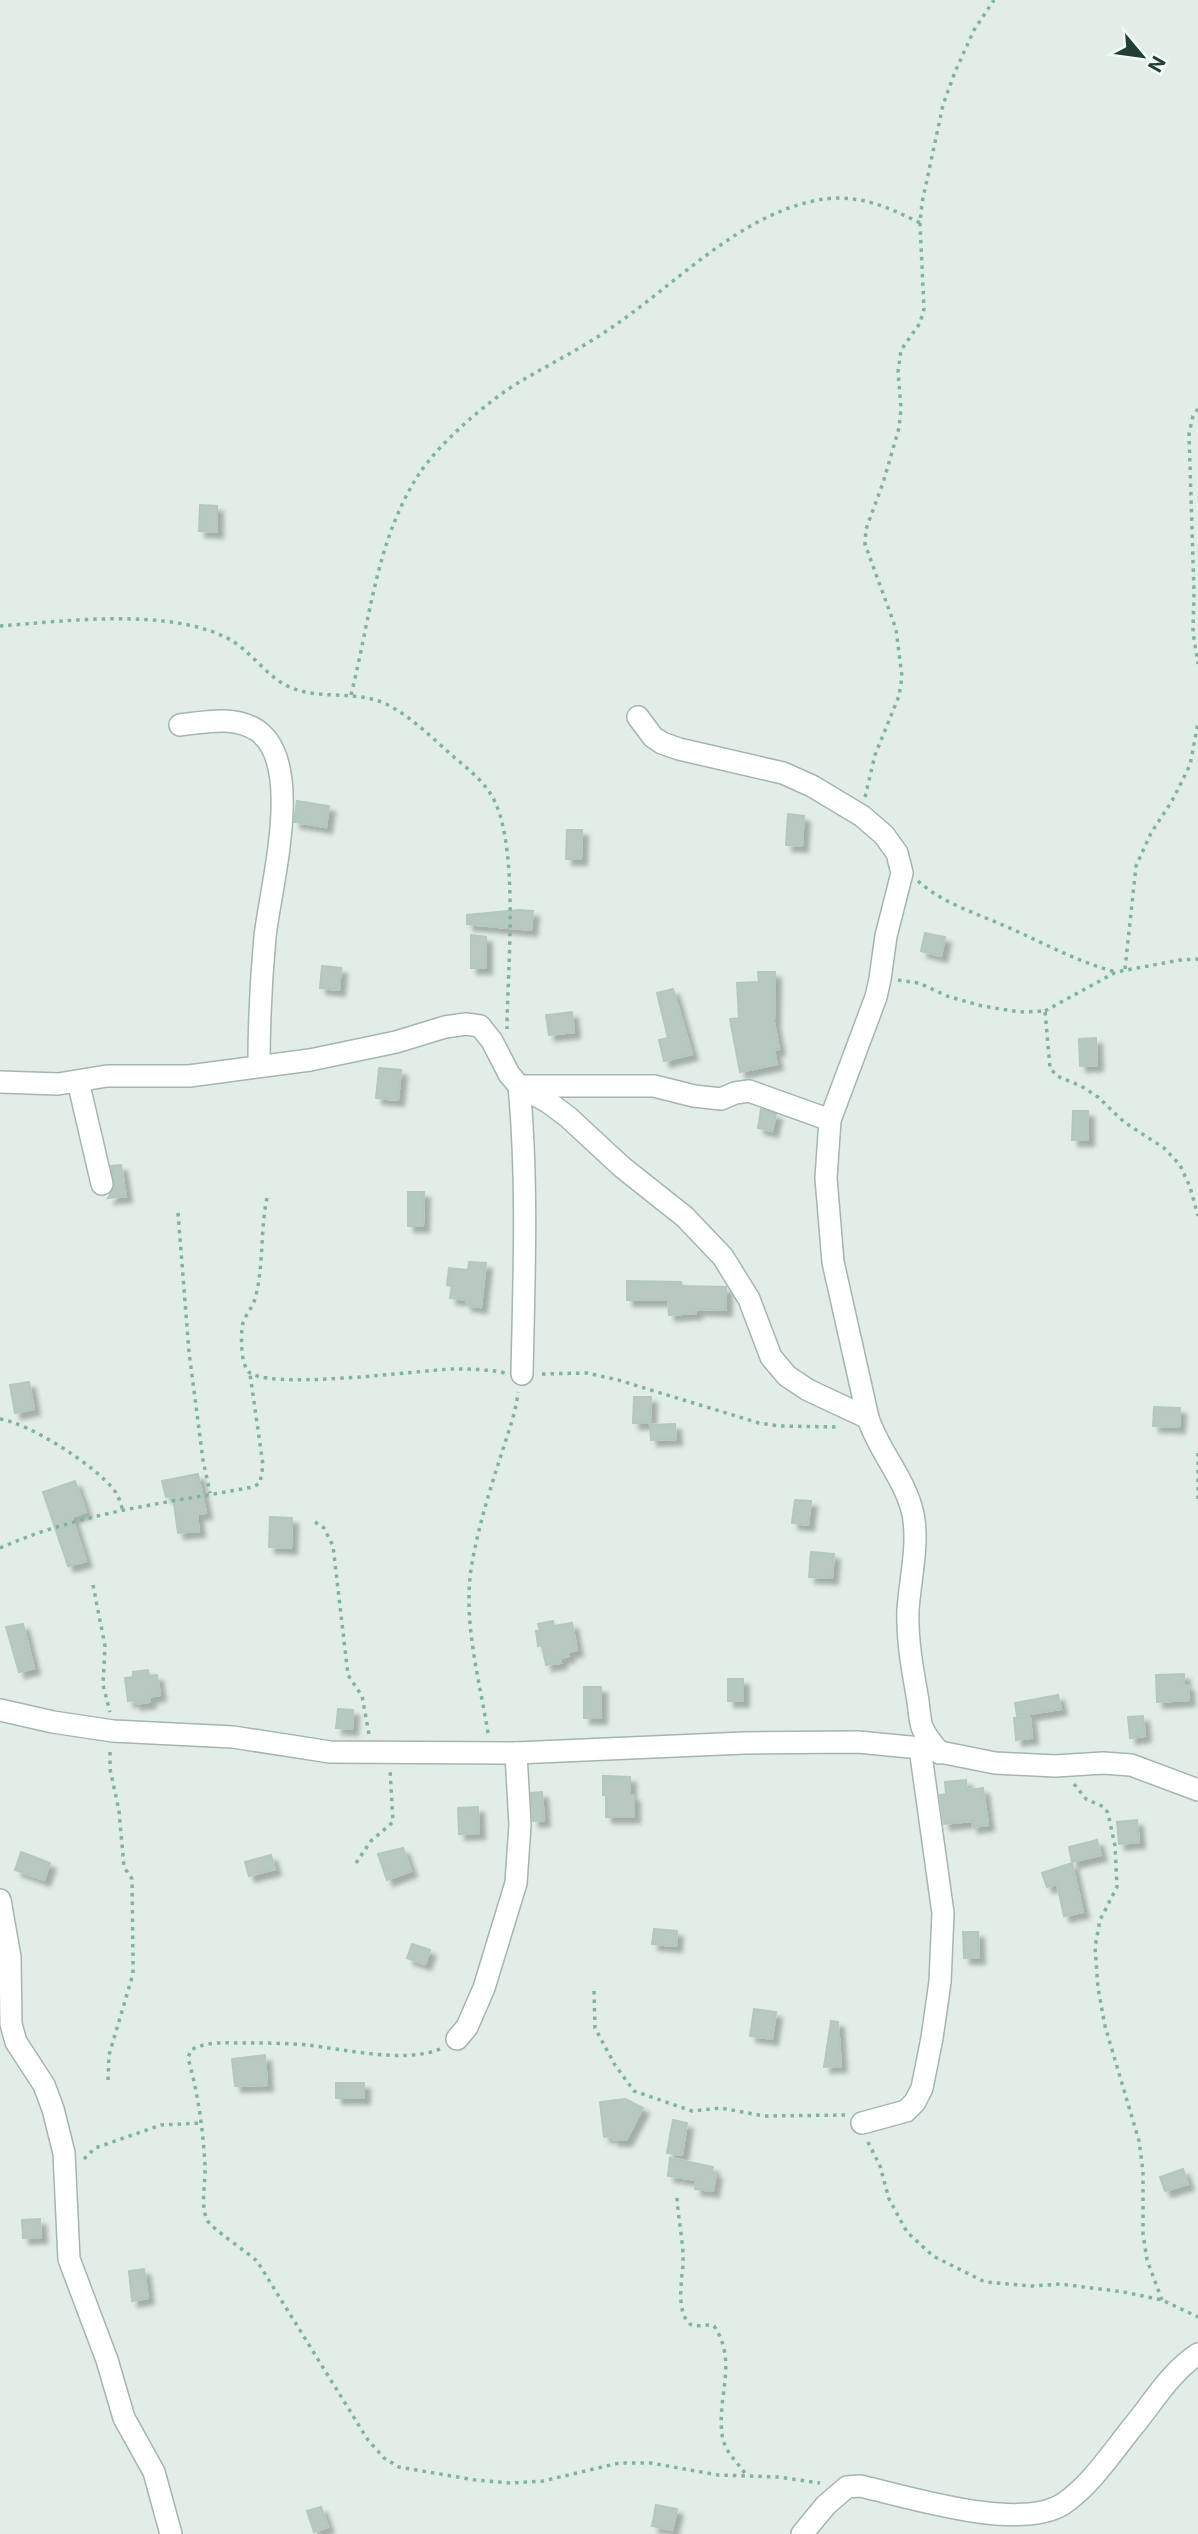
<svg xmlns="http://www.w3.org/2000/svg" width="1198" height="2534" viewBox="0 0 1198 2534" font-family="Inter,sans-serif">
	<style>
		.building { fill: #b7c9c0; stroke: #b4c8be; stroke-width: 2; filter: url(#shadow) }
		.lines { fill: none; stroke-linecap: round; stroke-linejoin: round }
		.street-casing { stroke: #a4b6ae; stroke-width: 24 }
		.path { stroke: #80b49f; stroke-width: 3.5; stroke-dasharray: 3.5 5; stroke-linecap: butt }
		.street { stroke: #fff; stroke-width: 21 }
	</style>
	<defs>
		<filter id="shadow"><feDropShadow dx="6" dy="6" stdDeviation="2" flood-color="#0004"/></filter>
	</defs>
	<rect width="100%" height="100%" fill="#e2ede7"/>
	<g class="building">
		<polygon points="200,505 217,506 217,532 199,531"/>
		<polygon points="297,801 329,806 326,827 294,822"/>
		<polygon points="788,814 804,816 802,846 786,845"/>
		<polygon points="567,830 582,830 581,859 566,859"/>
		<polygon points="519,910 533,911 531,930 467,924 467,915"/>
		<polygon points="925,933 945,937 941,956 921,951"/>
		<polygon points="471,935 486,937 486,968 471,968"/>
		<polygon points="322,966 341,968 339,990 320,988"/>
		<polygon points="758,972 775,972 774,1022 779,1049 774,1050 777,1064 740,1072 730,1019 739,1018 737,983 759,982"/>
		<polygon points="673,989 692,1054 664,1061 659,1040 668,1038 657,993"/>
		<polygon points="572,1012 574,1032 549,1035 546,1015"/>
		<polygon points="1096,1038 1097,1065 1080,1066 1079,1039"/>
		<polygon points="379,1068 401,1070 398,1100 376,1098"/>
		<polygon points="761,1109 776,1114 772,1131 758,1128"/>
		<polygon points="1073,1111 1088,1111 1088,1140 1072,1140"/>
		<polygon points="121,1165 126,1196 108,1198 115,1187 111,1166"/>
		<polygon points="408,1192 424,1192 423,1226 408,1226"/>
		<polygon points="469,1262 486,1263 481,1307 466,1305 466,1300 450,1298 452,1286 447,1285 449,1268 468,1270"/>
		<polygon points="627,1281 681,1282 682,1286 726,1287 726,1310 696,1309 696,1313 669,1315 668,1300 627,1300"/>
		<polygon points="29,1382 34,1409 15,1413 10,1385"/>
		<polygon points="634,1397 651,1397 650,1423 633,1423"/>
		<polygon points="1154,1407 1180,1408 1179,1427 1153,1426"/>
		<polygon points="675,1424 676,1439 651,1440 650,1425"/>
		<polygon points="198,1474 206,1513 197,1514 199,1531 178,1533 173,1496 166,1497 162,1481"/>
		<polygon points="75,1481 86,1512 72,1517 86,1561 68,1566 43,1492"/>
		<polygon points="795,1500 811,1501 808,1525 792,1523"/>
		<polygon points="270,1517 292,1518 291,1548 269,1547"/>
		<polygon points="811,1552 834,1554 832,1578 809,1577"/>
		<polygon points="553,1621 554,1626 572,1623 577,1650 568,1652 569,1656 560,1658 561,1663 546,1665 542,1645 538,1646 536,1631 540,1630 538,1624"/>
		<polygon points="23,1624 34,1668 19,1672 6,1627"/>
		<polygon points="148,1670 149,1676 157,1675 160,1695 149,1697 150,1702 135,1704 134,1700 128,1701 125,1678 133,1677 133,1672"/>
		<polygon points="1184,1674 1184,1685 1188,1685 1189,1700 1157,1702 1156,1675"/>
		<rect x="728" y="1679" width="15" height="22"/>
		<rect x="584" y="1687" width="17" height="31"/>
		<polygon points="1058,1695 1061,1709 1017,1716 1015,1703"/>
		<polygon points="338,1709 353,1710 352,1729 336,1728"/>
		<polygon points="1143,1716 1145,1736 1130,1738 1128,1717"/>
		<polygon points="1030,1717 1032,1738 1016,1740 1014,1718"/>
		<polygon points="603,1776 630,1777 630,1795 634,1796 634,1817 606,1817 606,1795 603,1795"/>
		<polygon points="966,1780 967,1790 983,1788 988,1825 972,1827 972,1821 944,1824 940,1795 946,1794 945,1782"/>
		<polygon points="542,1792 544,1820 533,1821 531,1793"/>
		<polygon points="478,1807 479,1833 459,1834 458,1808"/>
		<polygon points="1137,1820 1139,1842 1119,1844 1117,1822"/>
		<polygon points="1097,1840 1101,1855 1072,1862 1069,1847"/>
		<polygon points="403,1848 411,1871 387,1880 378,1854"/>
		<polygon points="21,1852 50,1863 44,1880 15,1870"/>
		<polygon points="271,1855 275,1869 249,1876 245,1862"/>
		<polygon points="1072,1863 1083,1912 1064,1916 1057,1884 1047,1887 1042,1873"/>
		<polygon points="654,1929 677,1931 676,1946 652,1944"/>
		<polygon points="963,1932 978,1932 979,1958 964,1958"/>
		<polygon points="412,1944 430,1950 425,1964 407,1958"/>
		<polygon points="754,2009 776,2012 772,2039 750,2036"/>
		<polygon points="831,2021 838,2022 841,2066 824,2067"/>
		<polygon points="265,2055 267,2085 235,2086 232,2059"/>
		<rect x="336" y="2083" width="28" height="15"/>
		<polygon points="625,2099 643,2108 626,2140 613,2140 612,2136 604,2137 600,2102"/>
		<polygon points="673,2120 687,2123 682,2155 667,2153"/>
		<polygon points="670,2158 713,2167 712,2172 716,2173 713,2191 695,2189 696,2180 668,2176"/>
		<polygon points="1183,2169 1188,2184 1165,2191 1160,2177"/>
		<polygon points="40,2219 41,2237 23,2238 22,2220"/>
		<polygon points="144,2269 148,2298 132,2301 129,2271"/>
		<polygon points="656,2505 677,2509 672,2530 652,2526"/>
		<polygon points="321,2507 328,2527 314,2532 307,2511"/>
	</g>
	<g class="lines">
		<g class="street-casing">
			<g id="street">
				<path d="M 638,717 L 653,737 L 662,743 L 679,749 L 783,773 L 812,786 L 862,816 L 884,835 L 897,853 L 902,873 L 886,936 L 880,979 L 876,997 L 830,1120 L 826,1178 L 833,1262 L 868,1418 C 879,1452 905,1478 913,1514 C 919,1545 910,1579 908,1610 C 907,1639 912,1667 917,1695 C 919,1705 919,1717 922,1727 C 926,1737 933,1745 940,1753"/>
				<path d="M 180,725 C 205,722 235,715 258,731 C 305,765 270,888 265,937 C 261,980 259,1022 259,1065"/>
				<polyline points="78,1081 102,1184"/>
				<polyline points="0,1082 58,1084 107,1076 189,1076 310,1060 396,1042 445,1027 466,1024 480,1026 492,1041 509,1074 519,1086 548,1102 568,1117 622,1167 685,1217 723,1257 749,1299 771,1357 787,1376 808,1390 868,1418"/>
				<path d="M 522,1374 C 524,1278 528,1181 519,1086 L 654,1086 L 694,1096 L 721,1099 L 735,1093 L 749,1091 L 830,1120"/>
				<polyline points="0,1710 53,1722 113,1731 233,1737 330,1752 516,1753 744,1743 858,1742 920,1748 995,1763 1055,1766 1103,1763 1131,1765 1198,1790"/>
				<polyline points="0,1900 10,1957 11,2024 16,2042 44,2085 53,2109 64,2153 69,2259 107,2360 124,2418 154,2472 171,2534"/>
				<polyline points="457,2039 467,2027 484,1988 516,1883 520,1825 516,1753"/>
				<polyline points="862,2123 906,2111 915,2102 922,2088 932,2038 940,1982 943,1913 920,1748"/>
				<path d="M 802,2534 L 826,2505 L 847,2487 L 860,2486 C 910,2497 1018,2532 1063,2504 C 1090,2486 1111,2454 1131,2429 C 1153,2403 1169,2373 1198,2354"/>
			</g>
		</g>
		<g class="path">
			<polyline points="1198,409 1193,416 1189,434 1194,592 1193,632 1198,664"/>
			<path d="M 0,626 C 66,621 165,608 225,637 C 251,649 266,678 292,688 C 322,700 356,690 386,704 C 408,715 426,732 445,749 C 460,763 479,776 490,793 C 521,839 507,972 507,1029"/>
			<path d="M 351,695 C 370,620 376,540 419,474 C 440,442 489,400 521,381 C 550,364 580,349 608,330 C 673,287 735,218 813,201 C 853,192 885,205 920,223"/>
			<polyline points="865,797 875,755 899,696 902,677 896,629 865,544 866,529 883,483 899,428 901,408 898,372 901,350 920,323 924,309 920,223 922,203 943,105 955,72 974,30 994,0"/>
			<path d="M 918,881 C 942,903 976,913 1005,926 C 1042,942 1077,962 1116,972"/>
			<polyline points="1125,969 1136,866 1151,833 1172,801 1190,765 1198,723"/>
			<polyline points="898,980 919,983 947,996 982,1006 1020,1012 1045,1011 1050,1068 1057,1076 1081,1086 1098,1097 1124,1122 1164,1148 1180,1165 1190,1187 1198,1216"/>
			<polyline points="1045,1011 1116,972 1180,960 1198,959"/>
			<path d="M 267,1198 C 260,1231 264,1266 255,1299 C 252,1309 243,1317 242,1328 C 241,1340 241,1359 247,1370 C 260,1392 422,1370 452,1369 C 470,1369 487,1369 505,1373"/>
			<polyline points="178,1213 189,1352 203,1460 210,1493"/>
			<polyline points="542,1374 587,1373 618,1380 759,1423 779,1426 839,1427"/>
			<path d="M 0,1419 C 29,1423 96,1466 114,1490 C 119,1496 120,1503 123,1510"/>
			<polyline points="1198,1453 1198,1500"/>
			<polyline points="315,1522 324,1528 333,1546 348,1675 362,1696 369,1734"/>
			<path d="M 0,1548 C 81,1512 167,1503 253,1487 L 260,1483 L 263,1465 L 250,1374"/>
			<polyline points="93,1585 105,1646 103,1685 110,1712"/>
			<path d="M 488,1733 C 479,1677 462,1619 472,1563 C 479,1524 491,1486 503,1449 C 509,1430 516,1412 518,1392"/>
			<polyline points="1074,1784 1086,1799 1104,1807 1108,1813 1115,1846 1117,1887 1100,1920 1095,1947 1098,1988 1105,2026 1139,2141 1143,2171 1143,2234 1147,2260 1162,2300"/>
			<polyline points="356,1863 371,1841 393,1822 390,1769"/>
			<polyline points="594,1991 595,2028 615,2065 634,2091 692,2111 721,2108 764,2116 845,2115"/>
			<path d="M 440,2049 C 404,2064 345,2049 307,2045 C 286,2043 264,2043 243,2043 C 225,2043 206,2041 191,2050 L 188,2058 C 198,2093 203,2129 205,2165 C 206,2182 200,2204 207,2220 C 211,2228 247,2252 257,2261 L 368,2440 L 384,2458 L 399,2467 L 475,2480 L 510,2483 L 543,2481 L 619,2463 L 651,2463 L 718,2475 L 778,2477 L 820,2483"/>
			<polyline points="108,2080 109,2055 133,1974 133,1961 132,1879 124,1867 119,1811 110,1769 110,1751"/>
			<polyline points="868,2142 880,2166 889,2199 907,2232 933,2256 985,2282 1032,2286 1060,2284 1124,2292 1162,2300 1198,2317"/>
			<polyline points="84,2159 95,2148 161,2125 202,2123"/>
			<path d="M 677,2198 C 678,2219 684,2244 683,2264 C 682,2279 676,2310 689,2323 C 694,2329 707,2323 714,2326 C 738,2361 717,2396 722,2434 C 724,2452 737,2461 747,2476"/>
		</g>
		<use href="#street" class="street"/>
	</g>
	<g transform="translate(1142 56) rotate(119)" stroke="#f3faf6" stroke-width="5" paint-order="stroke">
	<path d="M0-5L12 26L0 18L-12 26Z" fill="#204035"/>
	<text y="-10" font-size="19" font-weight="bold" text-anchor="middle" fill="#204035">N</text>
	</g>
</svg>
